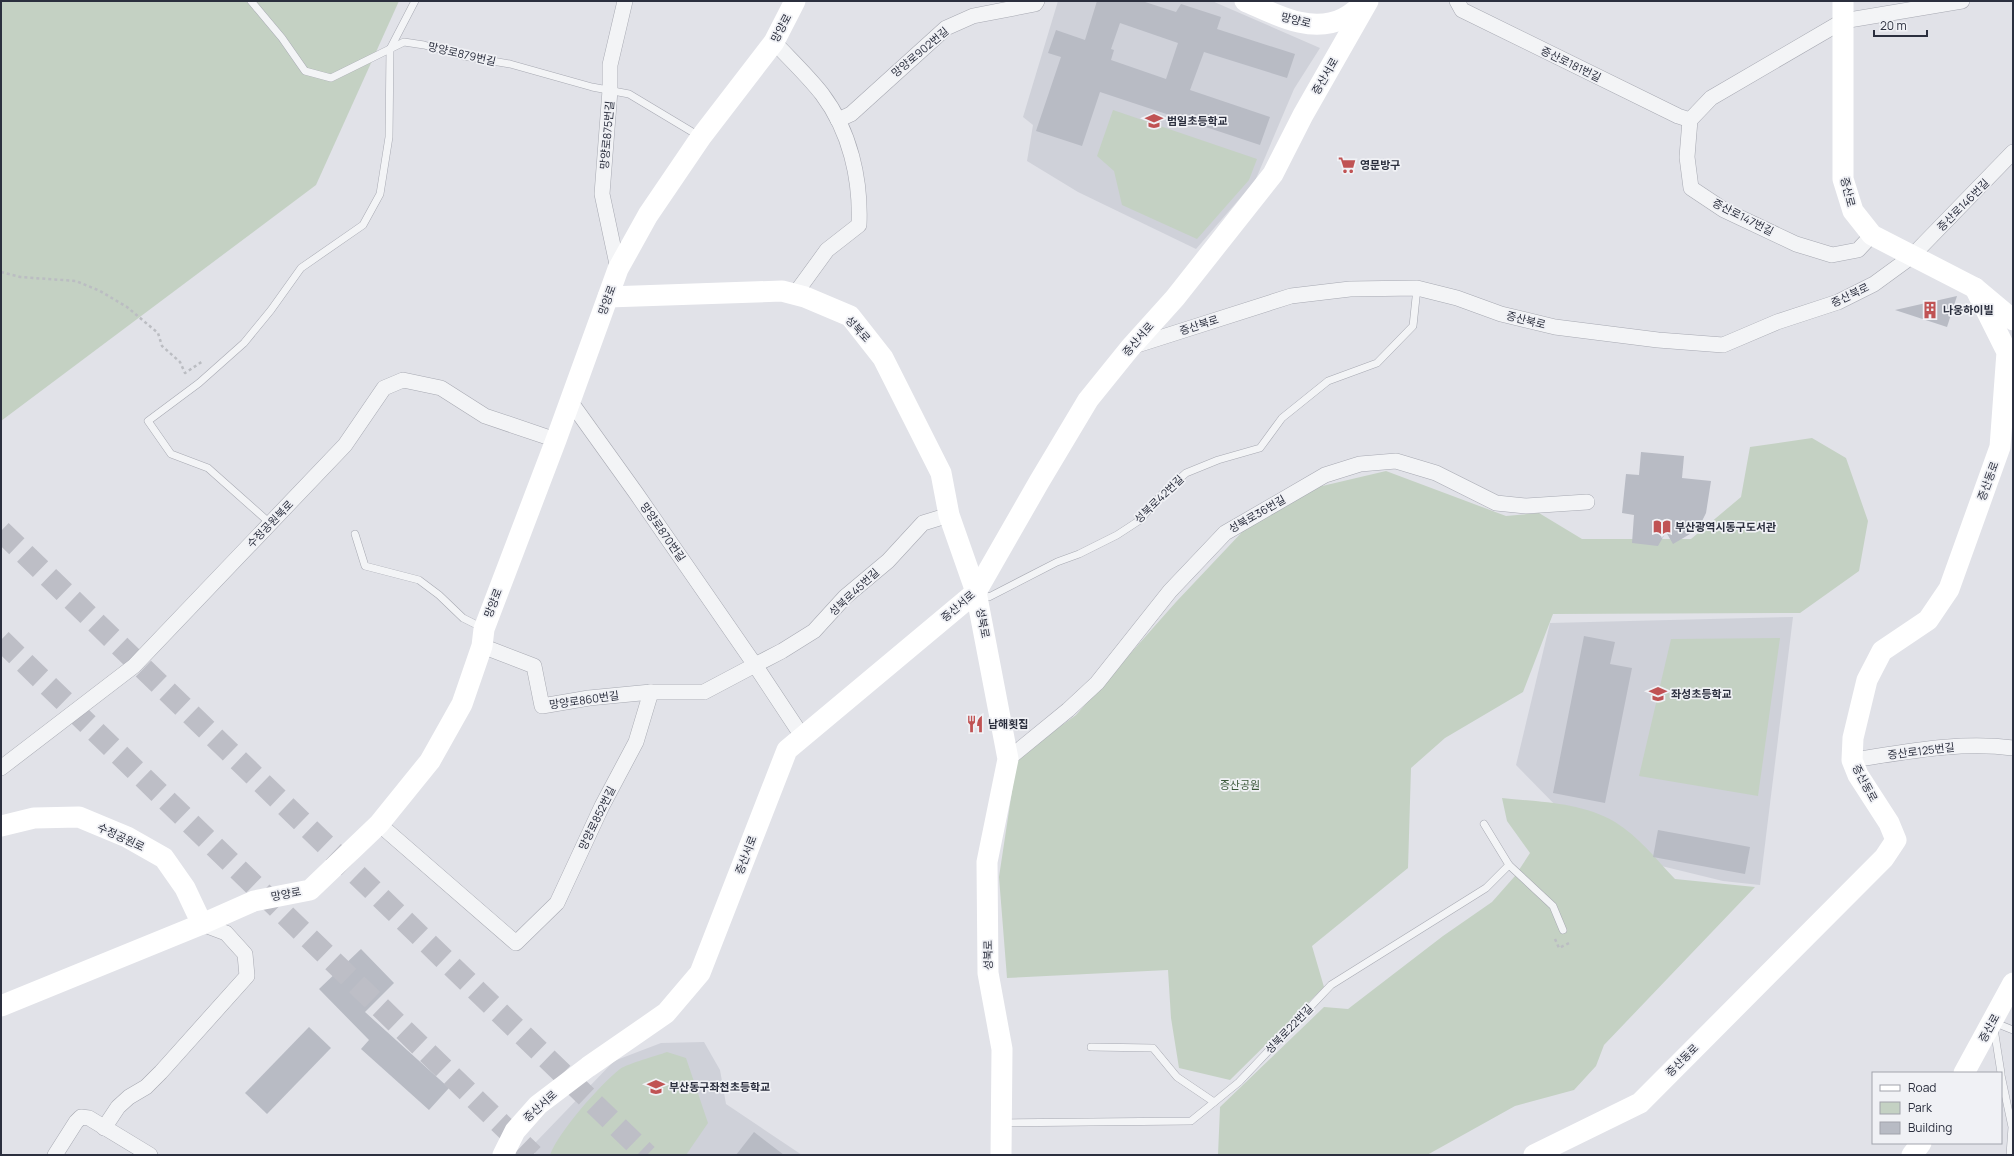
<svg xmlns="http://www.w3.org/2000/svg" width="2014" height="1156" viewBox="0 0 2014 1156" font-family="Manrope,'Noto Sans KR',sans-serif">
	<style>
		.built { fill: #cfd1d9 }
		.green { fill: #c4d1c3 }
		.building { fill: #b8bbc4; fill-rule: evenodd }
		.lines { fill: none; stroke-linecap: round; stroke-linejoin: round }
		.highway-tunnel { stroke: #bdbec6; stroke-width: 22; stroke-dasharray: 22 11; stroke-linecap: butt }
		.lane-casing { stroke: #a7a9b2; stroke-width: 8 }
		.street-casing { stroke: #a7a9b2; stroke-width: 16 }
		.path { stroke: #bbbdc2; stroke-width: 2.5; stroke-dasharray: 3 3; stroke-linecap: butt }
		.lane { stroke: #f3f4f6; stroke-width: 7 }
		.street { stroke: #f3f4f6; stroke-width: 15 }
		.secondary { stroke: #fff; stroke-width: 21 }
		.labels { text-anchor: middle; stroke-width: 3.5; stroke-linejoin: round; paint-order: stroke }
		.street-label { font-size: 11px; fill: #2b2f3e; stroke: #f0f1f5 }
		.poi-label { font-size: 11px; font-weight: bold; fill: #2b2f3e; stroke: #f0f1f5; text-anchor: start }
		.park-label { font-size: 11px; fill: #3b583a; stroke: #f0f1f5 }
	</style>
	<rect width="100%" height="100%" fill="#e1e2e8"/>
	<g class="built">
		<polygon points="1058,1 1212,1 1320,48 1294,89 1255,181 1196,249 1078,192 1027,161 1033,125 1023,117"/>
		<polygon points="1793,617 1760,885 1723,881 1641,861 1566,816 1516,765 1550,623"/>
		<polygon points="704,1042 720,1070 726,1104 802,1155 535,1155 535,1143 614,1061 661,1043"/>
	</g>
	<g class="green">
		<polygon points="1,1 399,1 316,185 1,421"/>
		<polygon points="1113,110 1257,159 1249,180 1197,239 1122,205 1114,171 1097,156"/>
		<polygon points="1812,438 1846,458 1868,521 1859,571 1800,613 1553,614 1523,692 1445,738 1411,768 1408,868 1312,946 1324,987 1230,1080 1179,1068 1171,1018 1168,970 1007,978 999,877 1017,758 1076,715 1176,602 1244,530 1318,487 1386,471 1506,516 1539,513 1582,539 1691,539 1741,497 1750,447"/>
		<polygon points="1780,638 1758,796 1639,776 1671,639"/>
		<path d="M 1502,798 C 1540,802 1581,802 1615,822 C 1638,836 1656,859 1675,879 L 1755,887 L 1604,1045 L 1596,1066 L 1574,1090 L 1515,1106 L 1427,1155 L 1218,1155 L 1220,1107 L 1324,1007 L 1348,1009 L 1443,936 L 1492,902 L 1515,876 L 1530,853 L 1507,821 Z"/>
		<path d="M 667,1052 L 686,1058 L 708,1123 L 686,1155 L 550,1155 C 559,1131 600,1085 620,1069 C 629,1063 656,1056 667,1052 Z"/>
	</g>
	<g class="building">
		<path d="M 1097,1 L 1142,1 L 1176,12 L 1181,4 L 1221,17 L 1217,29 L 1295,54 L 1287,78 L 1204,52 L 1190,90 L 1270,117 L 1260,145 L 1100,92 L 1082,146 L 1036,131 L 1061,57 L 1048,53 L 1056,30 L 1085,40 ZM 1120,23 L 1178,43 L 1166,79 L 1111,60 L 1114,50 L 1111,49 Z"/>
		<polygon points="1957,296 1947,327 1895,310"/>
		<polygon points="1641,452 1684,456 1682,478 1711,481 1706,513 1701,523 1690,534 1673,544 1666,532 1658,546 1632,543 1634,515 1622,513 1626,474 1639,475"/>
		<polygon points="1584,636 1615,642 1610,664 1632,668 1605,803 1553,793"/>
		<polygon points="1658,830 1750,847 1745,874 1653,857"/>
		<polygon points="361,949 394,983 365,1012 449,1088 429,1110 361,1049 369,1040 319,989"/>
		<polygon points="309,1027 331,1048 267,1114 245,1093"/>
		<polygon points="754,1132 784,1155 736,1155"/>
	</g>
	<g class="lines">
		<g class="highway-tunnel">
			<polyline points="1,531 647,1155"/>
			<polyline points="1,640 533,1155"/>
		</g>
		<g class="lane-casing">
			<g id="lane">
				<polyline points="251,1 282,38 305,71 331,78 404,42 424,45 463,56 510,64 592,87 629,94 699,136"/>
				<polyline points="271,524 208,468 171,454 148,421 199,383 244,343 271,310 301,268 363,225 380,194 389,137 390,49 415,1"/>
				<polyline points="355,534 365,566 419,580 439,595 463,618 483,628"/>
				<polyline points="979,593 989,597 1057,562 1079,554 1117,535 1140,520 1162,494 1186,473 1218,460 1260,448 1282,418 1328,381 1377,363 1413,326 1417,288"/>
				<polyline points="1509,865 1553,906 1563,930"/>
				<polyline points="1091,1047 1153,1048 1177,1077 1214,1102"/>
				<polyline points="2001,1073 1993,1022 2013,1030"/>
				<polyline points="2001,1075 2012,1127 2010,1155"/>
				<polyline points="1003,1123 1191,1121 1239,1082 1331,985 1486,888 1509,865 1484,824"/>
			</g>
		</g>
		<g class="street-casing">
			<g id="street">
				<polyline points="1457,1 1462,10 1678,116 1690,120"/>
				<path d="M 774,42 C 790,59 808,76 822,94 C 850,131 861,179 859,225 L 827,250 L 795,294"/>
				<polyline points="838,120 851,114 946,28 973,16 1035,4 1037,1"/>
				<polyline points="1872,235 1858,250 1832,255 1796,244 1724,210 1691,188 1687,157 1690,120 1711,98 1843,21 1962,1"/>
				<polyline points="618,269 602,194 610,90 610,65 625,1"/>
				<polyline points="1131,347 1291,296 1350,289 1417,288 1457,298 1501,314 1555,327 1658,340 1723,345 1777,322 1838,302 1874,284 1911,257 2013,152"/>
				<polyline points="570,401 636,493 755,665 782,651 814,631 845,597 888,561 923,523 949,515"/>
				<polyline points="482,646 534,666 542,706 589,698 651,692"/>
				<polyline points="1008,759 1068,710 1097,683 1170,591 1225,533 1325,475 1360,464 1396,461 1436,473 1496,503 1526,506 1587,502"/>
				<path d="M 1852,760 C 1906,752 1959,741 2013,748"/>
				<polyline points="1,768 134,666 345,445 384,388 403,380 441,388 485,416 556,440"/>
				<polyline points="379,824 516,943 557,903 602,806 636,742 651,692 704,692 755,665 802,736"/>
				<polyline points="104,1128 118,1107 129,1097 146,1087 161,1072 247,976 245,954 226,933 202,924"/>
				<polyline points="55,1155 76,1122 81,1117 89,1118 150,1155"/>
			</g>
		</g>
		<g class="path">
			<polyline points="1,272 20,277 76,281 100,291 127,307 158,333 162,346 180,362 185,373 203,361"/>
			<polyline points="1555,939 1559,948 1569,943"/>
		</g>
		<use href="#lane" class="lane"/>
		<use href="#street" class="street"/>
		<g class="secondary">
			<path d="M 1245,1 C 1275,14 1311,35 1344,18 C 1351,15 1358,8 1364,4"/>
			<polyline points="1843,1 1843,179 1853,211 1872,235 1975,288 2013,320"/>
			<polyline points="608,297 782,291 805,297 850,316 883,358 941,473 949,515 976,592 1008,759 987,862 988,973 1002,1049 1001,1155"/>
			<polyline points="1,826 34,818 79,817 127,837 164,858 185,888 202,924"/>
			<polyline points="1,1006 202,924 254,901 310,890 379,824 430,761 462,704 482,646 484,629 556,440 618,269 648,215 701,137 774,42 795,1"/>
			<polyline points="1964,1073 2013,983"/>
			<polyline points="503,1155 515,1131 538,1105 588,1067 666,1013 700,973 787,750 976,592 1039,482 1088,400 1130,348 1175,298 1273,174 1303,115 1368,1"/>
			<polyline points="1534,1155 1640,1103 1884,858 1896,840 1889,823 1858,775 1852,760 1853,738 1867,680 1882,651 1928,620 1949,589 2000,447 2007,352 1975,288"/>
			<polyline points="1912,1155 1921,1143"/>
		</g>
	</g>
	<defs>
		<g id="school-bare" transform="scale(1.38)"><path d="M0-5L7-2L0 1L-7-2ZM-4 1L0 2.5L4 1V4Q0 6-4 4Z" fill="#c05354" stroke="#f0f1f5" stroke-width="2.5" paint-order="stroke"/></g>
		<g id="supermarket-bare" transform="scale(1.38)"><path d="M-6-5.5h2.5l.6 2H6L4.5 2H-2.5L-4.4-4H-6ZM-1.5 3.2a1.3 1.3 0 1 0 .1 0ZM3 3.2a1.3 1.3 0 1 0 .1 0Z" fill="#c05354" stroke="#f0f1f5" stroke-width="2.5" paint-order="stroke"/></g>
		<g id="building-bare" transform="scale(1.38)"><path d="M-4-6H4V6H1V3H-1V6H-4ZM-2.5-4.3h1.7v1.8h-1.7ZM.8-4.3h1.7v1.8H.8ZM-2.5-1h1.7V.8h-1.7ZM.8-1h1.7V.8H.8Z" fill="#c05354" stroke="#f0f1f5" stroke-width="2.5" paint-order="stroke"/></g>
		<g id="library-bare" transform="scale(1.38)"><path d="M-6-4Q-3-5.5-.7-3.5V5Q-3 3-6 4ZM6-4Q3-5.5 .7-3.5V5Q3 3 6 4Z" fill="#c05354" stroke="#f0f1f5" stroke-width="2.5" paint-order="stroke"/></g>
		<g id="restaurant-bare" transform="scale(1.38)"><path d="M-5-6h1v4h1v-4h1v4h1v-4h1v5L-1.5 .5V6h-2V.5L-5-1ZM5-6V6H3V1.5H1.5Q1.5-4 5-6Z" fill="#c05354" stroke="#f0f1f5" stroke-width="2.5" paint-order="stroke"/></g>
	</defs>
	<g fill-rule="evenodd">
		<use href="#school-bare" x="1154" y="121"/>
		<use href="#supermarket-bare" x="1347" y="165"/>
		<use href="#building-bare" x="1930" y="310"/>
		<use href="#library-bare" x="1662" y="527"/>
		<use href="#school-bare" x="1658" y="694"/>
		<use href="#restaurant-bare" x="975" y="724"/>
		<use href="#school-bare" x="656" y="1087"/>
	</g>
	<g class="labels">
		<g class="street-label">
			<text transform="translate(1296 20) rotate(14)" y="4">망양로</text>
			<text transform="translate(781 28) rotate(-62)" y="4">망양로</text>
			<text transform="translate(920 52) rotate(-40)" y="4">망양로902번길</text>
			<text transform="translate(462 54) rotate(13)" y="4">망양로879번길</text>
			<text transform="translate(1571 64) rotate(26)" y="4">증산로181번길</text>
			<text transform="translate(1325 76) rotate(-60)" y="4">증산서로</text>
			<text transform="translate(607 135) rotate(-85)" y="4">망양로875번길</text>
			<text transform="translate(1848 192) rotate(76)" y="4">증산로</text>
			<text transform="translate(1963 205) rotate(-45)" y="4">증산로146번길</text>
			<text transform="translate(1743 217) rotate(27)" y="4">증산로147번길</text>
			<text transform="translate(1850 295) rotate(-25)" y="4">증산북로</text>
			<text transform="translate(607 300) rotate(-70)" y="4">망양로</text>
			<text transform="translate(1526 320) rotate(14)" y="4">증산북로</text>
			<text transform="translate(1199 325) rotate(-18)" y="4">증산북로</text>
			<text transform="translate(858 329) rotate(48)" y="4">성북로</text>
			<text transform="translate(1138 339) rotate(-49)" y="4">증산서로</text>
			<text transform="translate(1988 481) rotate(-70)" y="4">증산동로</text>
			<text transform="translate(1159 499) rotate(-44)" y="4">성북로42번길</text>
			<text transform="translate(1257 514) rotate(-30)" y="4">성북로36번길</text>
			<text transform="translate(270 524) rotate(-46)" y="4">수정공원북로</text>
			<text transform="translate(663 532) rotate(55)" y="4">망양로870번길</text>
			<text transform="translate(854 592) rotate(-43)" y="4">성북로45번길</text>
			<text transform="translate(493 603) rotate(-69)" y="4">망양로</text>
			<text transform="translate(958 606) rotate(-41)" y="4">증산서로</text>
			<text transform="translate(983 623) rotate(79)" y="4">성북로</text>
			<text transform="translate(584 700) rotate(-8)" y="4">망양로860번길</text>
			<text transform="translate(1921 751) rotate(-7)" y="4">증산로125번길</text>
			<text transform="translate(1865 783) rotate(62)" y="4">증산동로</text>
			<text transform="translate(597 818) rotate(-64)" y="4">망양로852번길</text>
			<text transform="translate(121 837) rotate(25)" y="4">수정공원로</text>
			<text transform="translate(746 855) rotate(-69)" y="4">증산서로</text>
			<text transform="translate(286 894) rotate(-11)" y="4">망양로</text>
			<text transform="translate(988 955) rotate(-91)" y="4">성북로</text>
			<text transform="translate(1989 1028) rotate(-61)" y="4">증산로</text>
			<text transform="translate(1289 1029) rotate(-46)" y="4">성북로22번길</text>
			<text transform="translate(1682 1060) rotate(-45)" y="4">증산동로</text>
			<text transform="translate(540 1106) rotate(-42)" y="4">증산서로</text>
		</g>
		<g class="poi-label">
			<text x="1167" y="125">범일초등학교</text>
			<text x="1360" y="169">영문방구</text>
			<text x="1943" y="314">나웅하이빌</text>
			<text x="1675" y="531">부산광역시동구도서관</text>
			<text x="1671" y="698">좌성초등학교</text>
			<text x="988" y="728">남해횟집</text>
			<text x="669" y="1091">부산동구좌천초등학교</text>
		</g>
		<g class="park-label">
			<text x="1240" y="789">증산공원</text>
		</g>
	</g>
	<rect width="2014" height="1156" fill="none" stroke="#2b2f3e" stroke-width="4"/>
	<rect x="1872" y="1072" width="130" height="72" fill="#f0f1f5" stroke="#a1a3ac"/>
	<rect x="1880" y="1085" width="20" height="6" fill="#ffffff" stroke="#a1a3ac"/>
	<text x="1908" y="1092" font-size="12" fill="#2b2f3e">Road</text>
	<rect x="1880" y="1102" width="20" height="12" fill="#c4d1c3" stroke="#a1a3ac"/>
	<text x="1908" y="1112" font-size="12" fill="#2b2f3e">Park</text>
	<rect x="1880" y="1122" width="20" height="12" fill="#b8bbc4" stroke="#a1a3ac"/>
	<text x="1908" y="1132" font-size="12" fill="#2b2f3e">Building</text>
	<path d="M1874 30v6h53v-6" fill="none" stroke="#2b2f3e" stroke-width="2"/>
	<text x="1880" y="30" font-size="12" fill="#2b2f3e" stroke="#f0f1f5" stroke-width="3" paint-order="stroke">20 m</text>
</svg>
